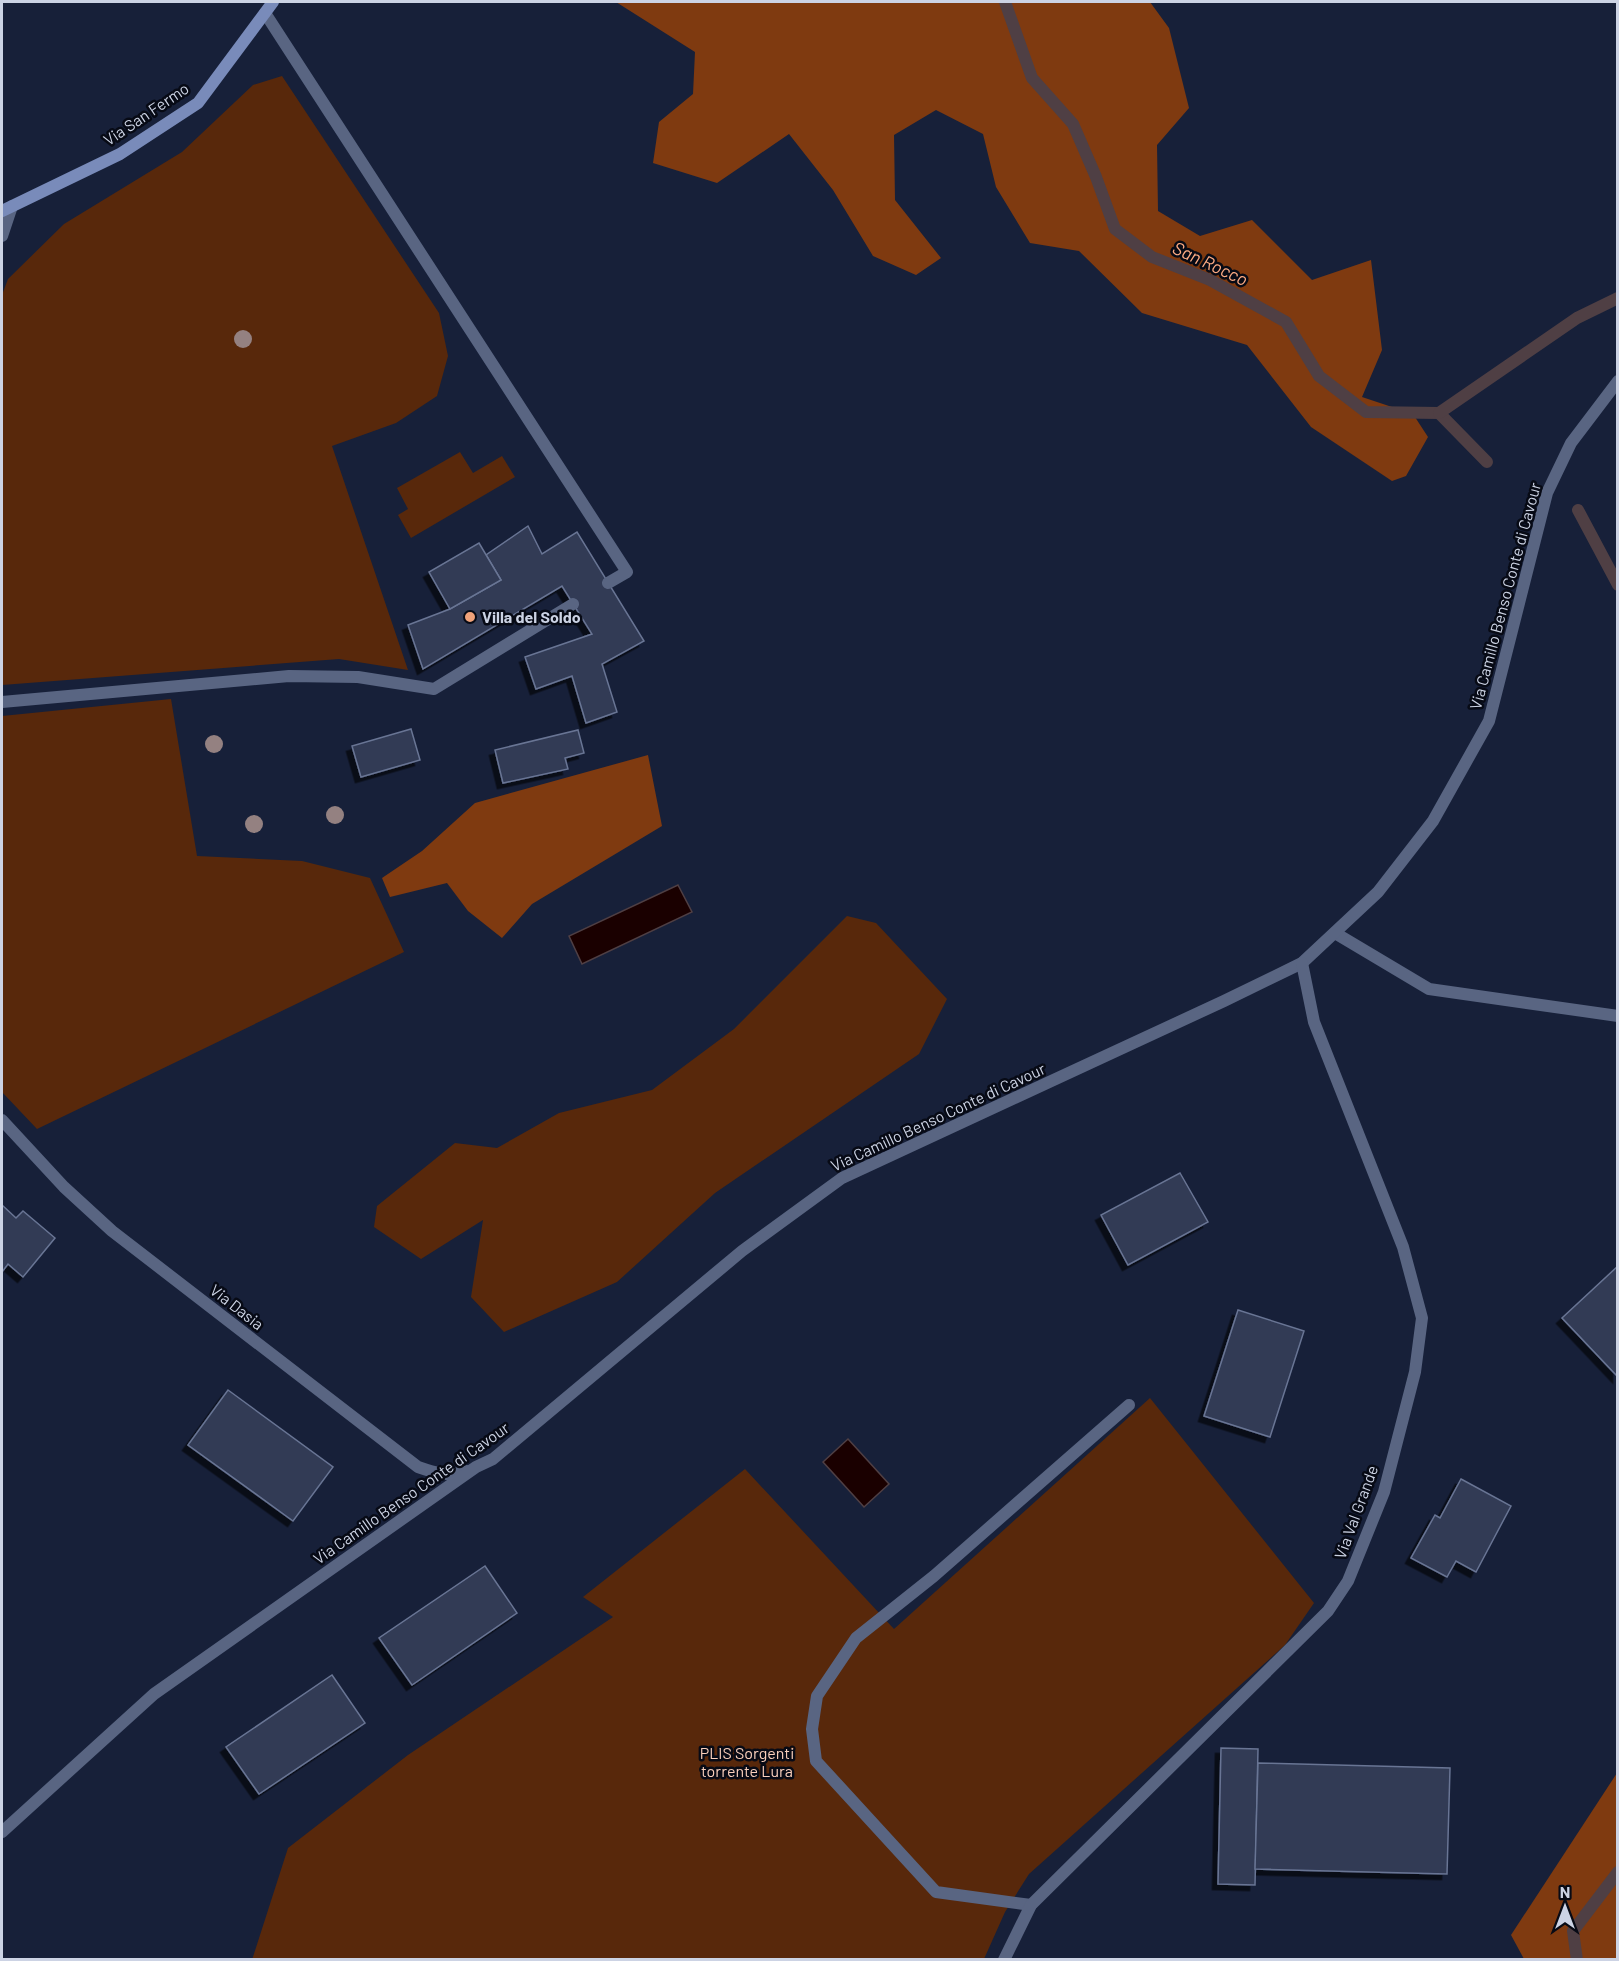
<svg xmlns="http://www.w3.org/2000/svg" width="1619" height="1961" viewBox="0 0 1619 1961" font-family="Barlow,sans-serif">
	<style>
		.green { fill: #58280b }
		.forest { fill: #7f3a10 }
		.water { fill: #1a0000; stroke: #4f3f44; stroke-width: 1.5 }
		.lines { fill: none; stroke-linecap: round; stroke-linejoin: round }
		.stream { stroke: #4f3f44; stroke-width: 12 }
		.building { fill: #303a55; stroke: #697594; stroke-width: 1.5; filter: url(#shadow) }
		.service { stroke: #596582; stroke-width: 12 }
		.minor { stroke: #596582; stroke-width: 12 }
		.secondary { stroke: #798bba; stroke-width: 12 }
		.tree { fill: #948181 }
		.poi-dot { fill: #f0a27a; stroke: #070a15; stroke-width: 2 }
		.labels { text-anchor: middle; stroke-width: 5; stroke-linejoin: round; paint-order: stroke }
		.street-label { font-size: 16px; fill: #ccd3e4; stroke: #070a15 }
		.poi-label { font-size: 16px; font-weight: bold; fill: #ccd3e4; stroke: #070a15; text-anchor: start }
		.park-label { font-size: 16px; fill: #fbd0bc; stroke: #070a15 }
		.water-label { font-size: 18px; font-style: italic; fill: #feac84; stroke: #070a15 }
	</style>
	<defs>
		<filter id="shadow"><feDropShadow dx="-5.5" dy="5.5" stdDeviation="0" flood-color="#0009"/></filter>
	</defs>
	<rect width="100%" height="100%" fill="#172039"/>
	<g class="green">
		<polygon points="282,76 439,313 448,356 437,396 396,423 332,446 408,670 339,659 2,685 2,295 8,279 64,224 182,152 253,85"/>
		<polygon points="460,452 473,473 502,456 515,477 411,538 398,515 408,509 397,488"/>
		<polygon points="171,699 197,856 302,861 370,878 404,952 37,1129 2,1092 2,716"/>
		<polygon points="847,916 876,923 947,999 919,1054 715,1193 617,1282 504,1332 471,1297 483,1220 421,1259 374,1227 377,1206 455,1143 497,1148 559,1113 652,1090 734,1029"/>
		<polygon points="1150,1398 1314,1603 1285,1645 1029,1874 1005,1912 984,1959 252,1960 288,1848 408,1755 613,1617 583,1597 745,1469 894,1629"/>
	</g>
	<g class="forest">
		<polygon points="616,2 1150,2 1169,28 1189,108 1157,145 1158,211 1200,236 1252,220 1312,280 1371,260 1382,350 1362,397 1413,414 1428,437 1406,476 1392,481 1311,427 1247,345 1142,313 1079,251 1030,243 996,187 983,134 936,110 894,135 895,200 941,258 916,275 873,256 833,190 789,134 717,183 653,163 659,122 693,94 695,52"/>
		<polygon points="648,755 662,826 532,904 502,938 468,911 447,883 390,897 382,878 422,851 475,803"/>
		<polygon points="1617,1773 1617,1959 1524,1959 1511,1935"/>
	</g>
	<g class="water">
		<polygon points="678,885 692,912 582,964 569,936"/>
		<polygon points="848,1439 889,1484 864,1507 823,1462"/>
	</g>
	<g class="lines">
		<g class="stream">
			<polyline points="1005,2 1032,78 1073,124 1096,177 1115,229 1152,257 1210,280 1286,322 1319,376 1366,412 1439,413 1487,462"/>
			<polyline points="1439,413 1577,318 1618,298"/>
			<polyline points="1578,510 1618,585"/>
			<polyline points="1577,1960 1573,1931 1618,1872"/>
		</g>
	</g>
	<g class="building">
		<polygon points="528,526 542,554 577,532 644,641 602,664 617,712 586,723 572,676 536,689 525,657 592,634 562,586 423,669 408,625 450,609 501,580 486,555"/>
		<polygon points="479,543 501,580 450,609 429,572"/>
		<polygon points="411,729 420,760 361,777 352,746"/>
		<polygon points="578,730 584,753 565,758 568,769 503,783 495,750"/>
		<polygon points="1180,1173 1208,1222 1128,1265 1101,1215"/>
		<polygon points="2,1205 16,1218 23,1211 55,1238 23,1277 8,1264 2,1272"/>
		<polygon points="1618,1266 1618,1377 1562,1318"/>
		<polygon points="1238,1310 1304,1331 1270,1437 1204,1416"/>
		<polygon points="228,1390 333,1467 293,1521 188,1445"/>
		<polygon points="1461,1479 1511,1506 1476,1572 1456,1561 1447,1577 1411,1558 1435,1515 1440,1518"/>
		<polygon points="485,1566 517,1613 412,1685 379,1638"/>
		<polygon points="332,1675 365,1723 259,1794 226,1747"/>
		<polygon points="1221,1748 1258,1749 1255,1885 1218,1884"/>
		<polygon points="1258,1763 1450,1768 1447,1874 1255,1869"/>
	</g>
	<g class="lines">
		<g class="service">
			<polyline points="265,13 627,572 608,583"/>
			<polyline points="2,236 12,206"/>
			<polyline points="2,702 289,676 358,677 434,689 573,604"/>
			<polyline points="1031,1905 936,1892 816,1761 812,1729 817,1696 856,1638 934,1576 1129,1405"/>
		</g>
		<g class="minor">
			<polyline points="1335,933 1429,989 1618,1016"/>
			<path d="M 2,1120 L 64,1187 L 112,1231 L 418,1467 C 435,1473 449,1477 467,1471"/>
			<polyline points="2,1832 154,1694 476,1467 493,1459 742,1251 842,1178 1224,1001 1302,963 1378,892 1433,821 1489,721 1547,493 1571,443 1618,381"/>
			<polyline points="1004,1960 1031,1905 1328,1611 1348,1581 1384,1492 1415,1372 1422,1318 1403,1247 1314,1022 1302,963"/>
		</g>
		<polyline class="secondary" points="2,211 120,154 198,103 273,2"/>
	</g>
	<g class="tree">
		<circle cx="243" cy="339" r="9"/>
		<circle cx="214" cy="744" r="9"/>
		<circle cx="335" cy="815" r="9"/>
		<circle cx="254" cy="824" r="9"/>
	</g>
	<circle class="poi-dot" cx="470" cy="617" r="6"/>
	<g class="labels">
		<g class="street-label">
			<text transform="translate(146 114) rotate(-34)" y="6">Via San Fermo</text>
			<text transform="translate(1505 596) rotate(-75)" y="6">Via Camillo Benso Conte di Cavour</text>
			<text transform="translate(938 1117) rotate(-25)" y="6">Via Camillo Benso Conte di Cavour</text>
			<text transform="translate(237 1307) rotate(38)" y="6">Via Dasia</text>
			<text transform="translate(411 1493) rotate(-35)" y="6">Via Camillo Benso Conte di Cavour</text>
			<text transform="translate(1356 1512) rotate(-70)" y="6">Via Val Grande</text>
		</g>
		<g class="poi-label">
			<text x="482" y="623">Villa del Soldo</text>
		</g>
		<g class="park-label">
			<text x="747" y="1759">PLIS Sorgenti<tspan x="747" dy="18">torrente Lura</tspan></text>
		</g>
		<g class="water-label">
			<text transform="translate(1210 264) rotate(25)" y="6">San Rocco</text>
		</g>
	</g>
	<rect width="1619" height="1961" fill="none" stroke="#ccd3e4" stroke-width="6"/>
	<g transform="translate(1565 1907)" stroke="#070a15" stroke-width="4.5" paint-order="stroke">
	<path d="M0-4.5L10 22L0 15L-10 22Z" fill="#ccd3e4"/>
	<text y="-9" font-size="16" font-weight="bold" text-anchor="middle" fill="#ccd3e4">N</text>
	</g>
</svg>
